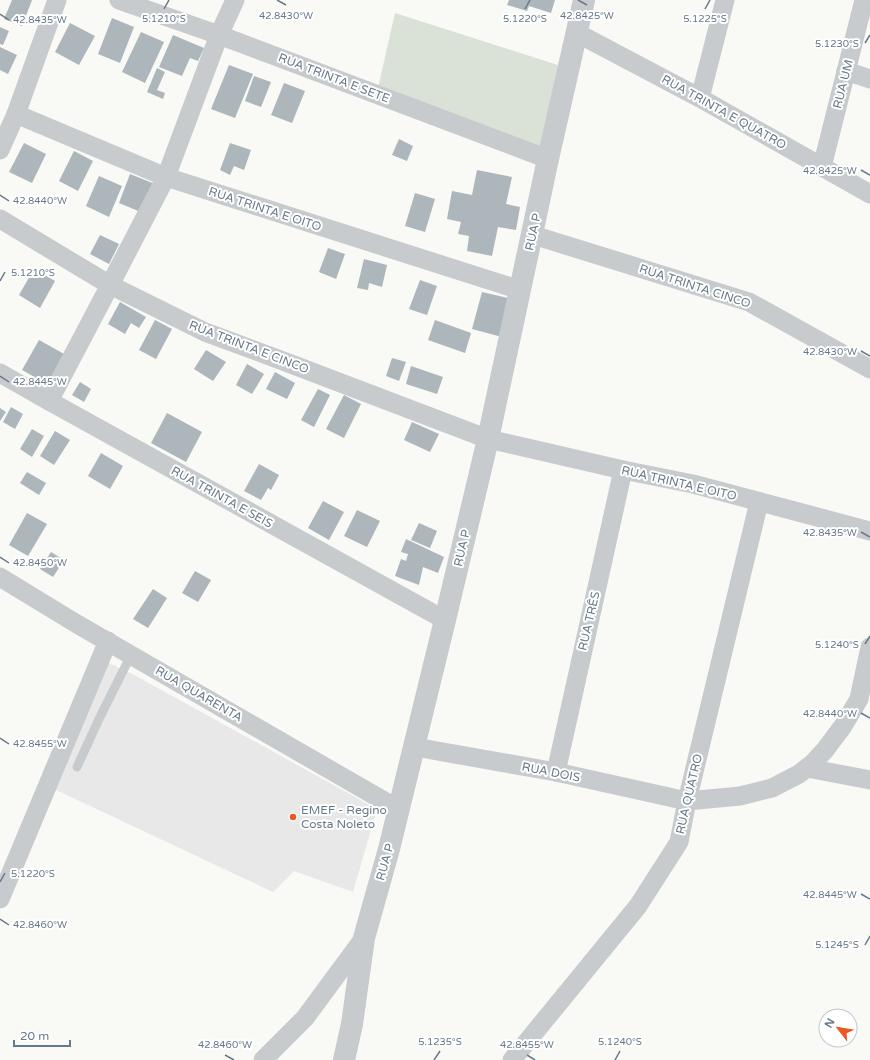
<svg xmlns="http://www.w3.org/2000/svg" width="870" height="1060" viewBox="0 0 870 1060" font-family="'Varela Round',sans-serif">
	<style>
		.built { fill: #e7e8e7 }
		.green { fill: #dae1d7 }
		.building { fill: #adb6bb }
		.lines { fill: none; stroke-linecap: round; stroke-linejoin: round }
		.service { stroke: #c7cbce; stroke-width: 9 }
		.minor { stroke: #c7cbce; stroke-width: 19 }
		.tertiary { stroke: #c7cbce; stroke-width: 22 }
		.ticks { fill: none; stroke: #667989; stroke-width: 1.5 }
		.poi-dot { fill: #ec5723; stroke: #fff; stroke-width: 1.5 }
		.labels { text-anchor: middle; stroke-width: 4; stroke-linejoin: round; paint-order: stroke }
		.street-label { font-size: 12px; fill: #667989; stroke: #fff }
		.poi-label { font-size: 12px; fill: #667989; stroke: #fff; text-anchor: start }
		.ticks-label { font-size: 10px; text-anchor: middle; fill: #667989; stroke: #fff; stroke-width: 4; stroke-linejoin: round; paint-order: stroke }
	</style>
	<rect width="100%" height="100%" fill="#f9f9f6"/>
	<polygon class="built" points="107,662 136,676 377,809 353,892 294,871 273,892 52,788"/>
	<polygon class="green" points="395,13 561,66 544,150 378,88"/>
	<g class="building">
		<polygon points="12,0 32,0 22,26 4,19"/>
		<polygon points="509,0 555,0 551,13 529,6 527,11 507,5"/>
		<polygon points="112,18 134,27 120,63 98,54"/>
		<polygon points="70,23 95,36 79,65 55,52"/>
		<polygon points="0,27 9,31 3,45 0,44"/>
		<polygon points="141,32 164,42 145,83 122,72"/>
		<polygon points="173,35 204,48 198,61 190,58 182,76 159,67"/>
		<polygon points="0,47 17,55 8,74 0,70"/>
		<polygon points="229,65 253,74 235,118 211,109"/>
		<polygon points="157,68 165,72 157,90 165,93 163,99 147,92"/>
		<polygon points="254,76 271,82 261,107 245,101"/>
		<polygon points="284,83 305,91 292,123 271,115"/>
		<polygon points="399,139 413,146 407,161 392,155"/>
		<polygon points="24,143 46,154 32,183 9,172"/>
		<polygon points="230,143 251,150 244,170 234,166 230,175 220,170"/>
		<polygon points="74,151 93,161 78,191 59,181"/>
		<polygon points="477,170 512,177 506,204 520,207 516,230 498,227 492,256 467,251 469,236 458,234 461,222 447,219 452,191 472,195"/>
		<polygon points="130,174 155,184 143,213 119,203"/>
		<polygon points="99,176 122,186 109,217 86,206"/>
		<polygon points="415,193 435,199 425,232 405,226"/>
		<polygon points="100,235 119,244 109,264 90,254"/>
		<polygon points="328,248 345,254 336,279 319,272"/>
		<polygon points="364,259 387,265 382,287 369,283 368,290 357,288"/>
		<polygon points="34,269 55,281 40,308 19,295"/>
		<polygon points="420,280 437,286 427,315 409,309"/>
		<polygon points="482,292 512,299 502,337 472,329"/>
		<polygon points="120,302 146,317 139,328 131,323 125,334 108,324"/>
		<polygon points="155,320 172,329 156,359 139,350"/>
		<polygon points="435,320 471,333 465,353 428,340"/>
		<polygon points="39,340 66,355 49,385 22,370"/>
		<polygon points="206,350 226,362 213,381 194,369"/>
		<polygon points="392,358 406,362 399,381 386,376"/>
		<polygon points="247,364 264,374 252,394 236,385"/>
		<polygon points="411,366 443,377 437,394 406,384"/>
		<polygon points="275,372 295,383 287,399 266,389"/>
		<polygon points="80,382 91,389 84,402 72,395"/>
		<polygon points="318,389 330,395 314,427 301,420"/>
		<polygon points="344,395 361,404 344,438 326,429"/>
		<polygon points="11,407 23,414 15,429 3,422"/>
		<polygon points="0,408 6,412 0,421"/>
		<polygon points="167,413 202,432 186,462 151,443"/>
		<polygon points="412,422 439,434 430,452 404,440"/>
		<polygon points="32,429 44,436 32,457 20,449"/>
		<polygon points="55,431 70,440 54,465 40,456"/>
		<polygon points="101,453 123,466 110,489 88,476"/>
		<polygon points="259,464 279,475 271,490 268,488 261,500 244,491"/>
		<polygon points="27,472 46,483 39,495 20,483"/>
		<polygon points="323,501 344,512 329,540 308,528"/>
		<polygon points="357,510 380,521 367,547 344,536"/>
		<polygon points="27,513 47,524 28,556 9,545"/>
		<polygon points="419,523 437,531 430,548 411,540"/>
		<polygon points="406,539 444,557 438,573 423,567 419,585 395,576 401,559 406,561 408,554 401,552"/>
		<polygon points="51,552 64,560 53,577 40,569"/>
		<polygon points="195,571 211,580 198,602 182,593"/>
		<polygon points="153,589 167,598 148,628 133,619"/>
	</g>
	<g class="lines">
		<polyline class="service" points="77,767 99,719 131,655"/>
		<g class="minor">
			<polyline points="119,0 219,35 548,159"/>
			<polyline points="577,33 700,98 870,194"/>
			<polyline points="846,71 870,79"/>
			<polyline points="700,98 725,0"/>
			<polyline points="16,114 166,177 520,290"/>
			<polyline points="0,150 16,114 57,0"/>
			<polyline points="822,167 864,0"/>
			<polyline points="0,219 110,285 205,332 291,364 488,439 623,470 693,484 870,531"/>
			<polyline points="533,235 749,302 870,369"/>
			<polyline points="0,373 49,401 445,620"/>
			<polyline points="49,401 110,285 166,177 219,35 235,0"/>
			<polyline points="0,577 77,624 398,809"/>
			<polyline points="415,747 556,772 687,801 740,796 772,788 799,774 813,763 825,750 843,726 859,699 870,647"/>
			<polyline points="807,768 870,780"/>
			<polyline points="556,772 623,470"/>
			<polyline points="0,899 108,641"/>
			<polyline points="263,1060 305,1018 364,938"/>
			<polyline points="512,1060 638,906 679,842 687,801 759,502"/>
		</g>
		<polyline class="tertiary" points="344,1060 352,1024 364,938 389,849 445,620 488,439 548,159 584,0"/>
	</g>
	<path class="ticks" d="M 277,0 L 286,5M 578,0 L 587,5M 164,9 L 169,0M 525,9 L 530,0M 705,9 L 710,0M 0,14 L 9,20M 865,43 L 870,35M 861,170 L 870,175M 0,195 L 9,201M 0,281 L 5,272M 861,351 L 870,356M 0,376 L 9,382M 861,532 L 870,537M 0,557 L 9,563M 865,644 L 870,636M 861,713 L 870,718M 0,738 L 9,744M 0,882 L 5,873M 861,894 L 870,899M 0,919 L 9,925M 865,945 L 870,936M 225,1055 L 234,1060M 527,1055 L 535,1060M 434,1060 L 440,1051M 615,1060 L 620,1051"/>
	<circle class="poi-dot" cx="293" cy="817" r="4"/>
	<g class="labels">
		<g class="street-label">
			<text transform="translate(334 78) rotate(21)" y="4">RUA TRINTA E SETE</text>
			<text transform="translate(843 84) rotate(-76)" y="4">RUA UM</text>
			<text transform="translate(724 112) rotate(29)" y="4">RUA TRINTA E QUATRO</text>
			<text transform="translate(265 209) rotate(18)" y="4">RUA TRINTA E OITO</text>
			<text transform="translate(533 232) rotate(-78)" y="4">RUA P</text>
			<text transform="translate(695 286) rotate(18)" y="4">RUA TRINTA CINCO</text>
			<text transform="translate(249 347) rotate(21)" y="4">RUA TRINTA E CINCO</text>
			<text transform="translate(679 483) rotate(13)" y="4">RUA TRINTA E OITO</text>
			<text transform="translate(222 497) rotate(29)" y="4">RUA TRINTA E SEIS</text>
			<text transform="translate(462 548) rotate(-77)" y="4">RUA P</text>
			<text transform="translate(589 621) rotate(-77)" y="4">RUA TRÊS</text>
			<text transform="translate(199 694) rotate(30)" y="4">RUA QUARENTA</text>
			<text transform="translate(551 772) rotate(11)" y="4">RUA DOIS</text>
			<text transform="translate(689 794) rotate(-77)" y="4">RUA QUATRO</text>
			<text transform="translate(385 862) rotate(-74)" y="4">RUA P</text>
		</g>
		<g class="poi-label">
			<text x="301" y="814">EMEF - Regino<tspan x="301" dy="14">Costa Noleto</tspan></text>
		</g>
	</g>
	<g class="ticks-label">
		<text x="286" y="19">42.8430°W</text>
		<text x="587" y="19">42.8425°W</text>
		<text x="164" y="22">5.1210°S</text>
		<text x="525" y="22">5.1220°S</text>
		<text x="705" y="22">5.1225°S</text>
		<text x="40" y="23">42.8435°W</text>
		<text x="837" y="47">5.1230°S</text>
		<text x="830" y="174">42.8425°W</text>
		<text x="40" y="204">42.8440°W</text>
		<text x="33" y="276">5.1210°S</text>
		<text x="830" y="355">42.8430°W</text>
		<text x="40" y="385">42.8445°W</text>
		<text x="830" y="536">42.8435°W</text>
		<text x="40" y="566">42.8450°W</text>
		<text x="837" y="648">5.1240°S</text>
		<text x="830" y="717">42.8440°W</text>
		<text x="40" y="747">42.8455°W</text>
		<text x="33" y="877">5.1220°S</text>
		<text x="830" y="898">42.8445°W</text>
		<text x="40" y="928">42.8460°W</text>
		<text x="837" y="948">5.1245°S</text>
		<text x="440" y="1045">5.1235°S</text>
		<text x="620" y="1045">5.1240°S</text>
		<text x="225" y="1048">42.8460°W</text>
		<text x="527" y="1048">42.8455°W</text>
	</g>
	<g transform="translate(838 1028) rotate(301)"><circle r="19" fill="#ffffff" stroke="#c2c9d0"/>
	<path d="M0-3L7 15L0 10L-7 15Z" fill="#ec5723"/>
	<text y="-6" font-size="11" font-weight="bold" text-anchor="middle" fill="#667989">N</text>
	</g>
	<path d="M14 1040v6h56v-6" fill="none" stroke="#667989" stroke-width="2"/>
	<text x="20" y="1040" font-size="12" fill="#667989" stroke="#ffffff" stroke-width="3" paint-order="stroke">20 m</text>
</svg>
